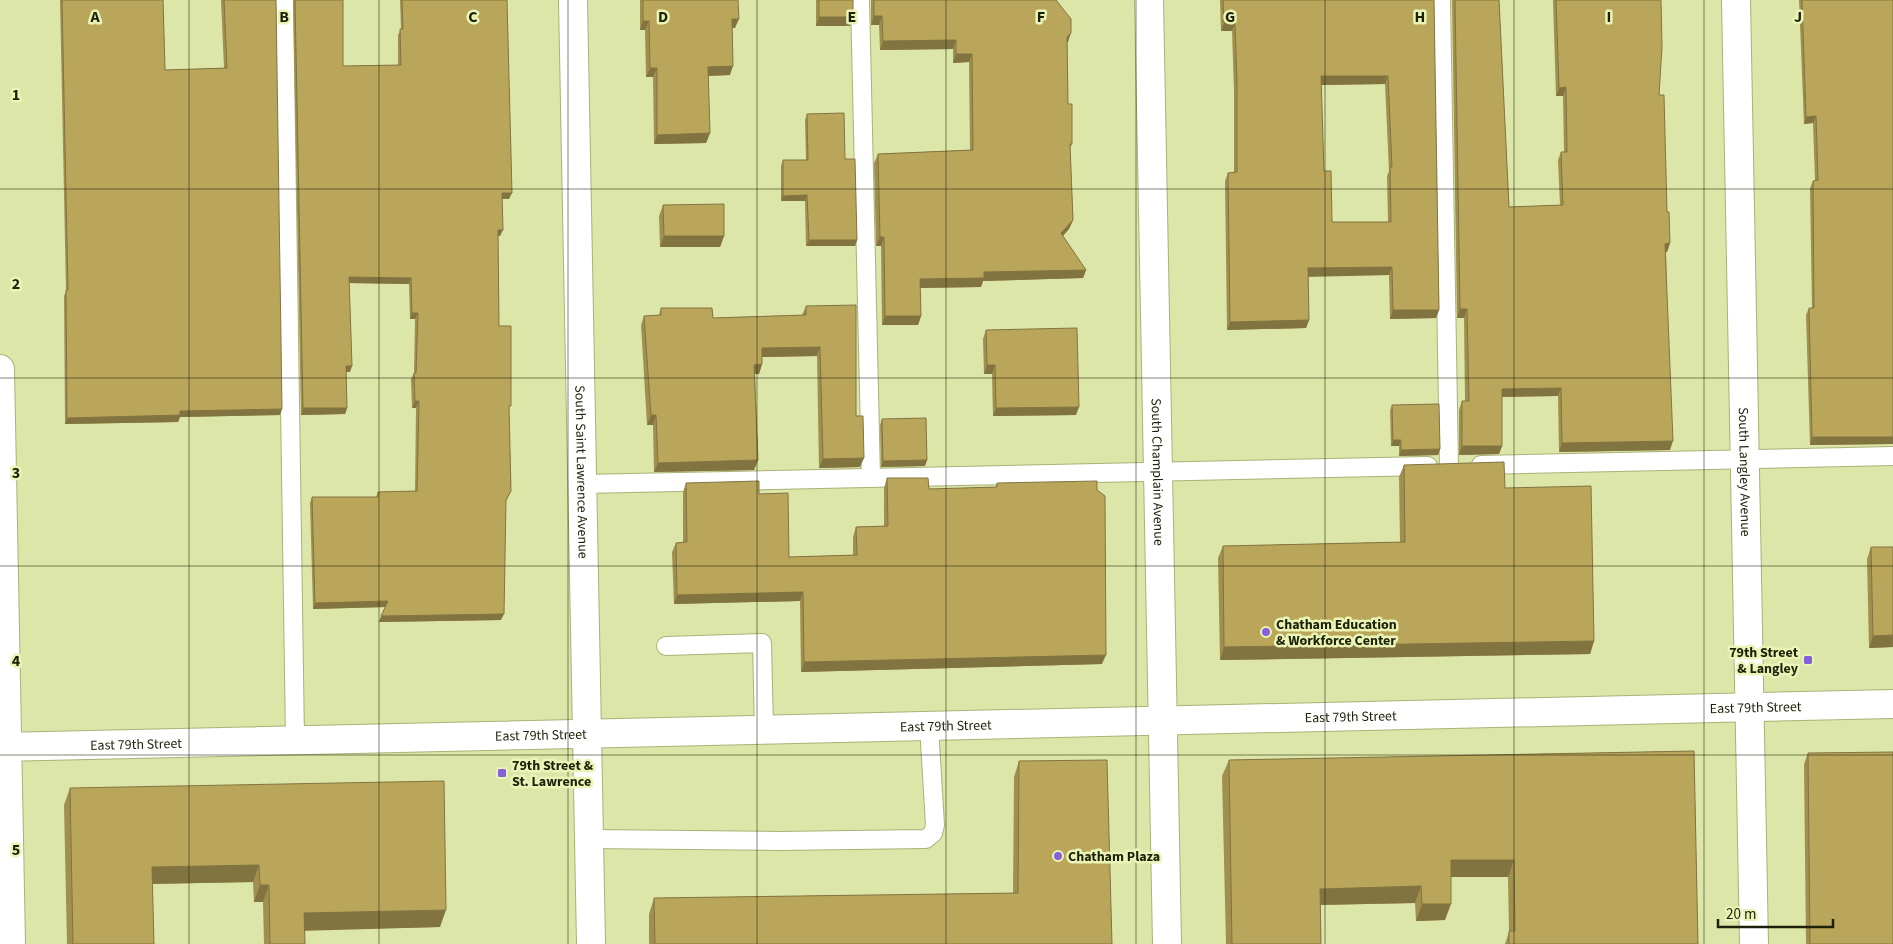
<svg xmlns="http://www.w3.org/2000/svg" width="1893" height="944" viewBox="0 0 1893 944" font-family="'Source Sans 3',sans-serif">
	<style>
		.lines { fill: none; stroke-linecap: round; stroke-linejoin: round }
		.lane-casing { stroke: #a9b277; stroke-width: 20 }
		.street-casing { stroke: #a9b277; stroke-width: 30 }
		.secondary-casing { stroke: #a9b277; stroke-width: 30 }
		.lane { stroke: #fff; stroke-width: 18 }
		.street { stroke: #fff; stroke-width: 28 }
		.secondary { stroke: #fff; stroke-width: 28 }
		.wall { fill: #a08f4e; fill-rule: evenodd }
		.shaded-wall { fill: #827440 }
		.building { fill: #baa65b; stroke: #827440; fill-rule: evenodd }
		.grid { fill: none; stroke: #1e2109; stroke-width: 1; stroke-opacity: 0.55 }
		.poi-dot { fill: #865fda; stroke: #eaf4b6; stroke-width: 2 }
		.labels { text-anchor: middle; stroke-width: 5; stroke-linejoin: round; paint-order: stroke }
		.street-label { font-size: 14px; fill: #1e2109; stroke: #eaf4b6 }
		.poi-label { font-size: 14px; font-weight: bold; fill: #1e2109; stroke: #eaf4b6; text-anchor: start }
		.grid-label { font-size: 16px; text-anchor: middle; font-weight: bold; fill: #1e2109; stroke: #eaf4b6; stroke-width: 5; stroke-linejoin: round; paint-order: stroke }
	</style>
	<rect width="100%" height="100%" fill="#dde6a9"/>
	<g class="lines">
		<g class="lane-casing">
			<g id="lane">
				<polyline points="284,0 295,740"/>
				<polyline points="860,0 871,478"/>
				<polyline points="1441,0 1449,466"/>
				<polyline points="1481,465 1893,456"/>
				<polyline points="582,484 1428,466"/>
				<polyline points="666,646 762,643 764,730"/>
				<polyline points="589,839 778,841 926,839 933,833 935,825 929,726"/>
			</g>
		</g>
		<g class="street-casing">
			<g id="street">
				<path id="s1" d="M 573,0 L 591,944"/>
				<path id="s2" d="M 1149,0 L 1167,944"/>
				<path id="s3" d="M 1736,0 L 1754,944"/>
				<polyline points="0,369 11,944"/>
			</g>
		</g>
		<g class="secondary-casing">
			<g id="secondary">
				<path id="s4" d="M 0,747 L 1893,704"/>
			</g>
		</g>
		<use href="#lane" class="lane"/>
		<use href="#street" class="street"/>
		<use href="#secondary" class="secondary"/>
	</g>
	<g class="wall">
		<polygon points="60,0 163,0 165,70 224,68 221,0 276,0 280,415 180,417 178,422 65,424 64,296 66,291"/>
		<polygon points="293,0 343,0 343,66 398,65 398,35 401,29 400,0 507,0 509,199 502,199 500,236 498,236 499,326 509,411 511,491 506,501 501,620 379,622 386,607 313,609 310,503 312,497 376,497 378,492 415,491 416,408 412,408 411,379 414,373 415,319 410,319 409,284 349,283 350,372 346,372 347,408 345,414 301,415"/>
		<polygon points="640,0 738,0 735,28 732,28 730,75 708,76 710,133 706,143 654,144 653,77 646,77 645,30 640,30"/>
		<polygon points="816,0 853,0 853,17 850,26 816,26"/>
		<polygon points="871,0 1056,0 1068,42 1067,43 1068,104 1072,144 1070,149 1073,220 1069,229 1063,236 1086,270 1083,278 983,281 981,287 920,288 921,316 918,325 882,325 881,246 876,246 874,163 878,154 970,150 969,62 953,63 953,49 880,50 879,25 871,25"/>
		<path d="M 1220,0 L 1434,0 L 1439,310 L 1436,318 L 1390,319 L 1389,275 L 1308,276 L 1309,320 L 1306,328 L 1227,330 L 1225,181 L 1228,173 L 1234,172 L 1234,91 L 1232,31 L 1221,31 ZM 1385,84 L 1389,171 L 1387,176 L 1388,222 L 1332,222 L 1324,171 L 1321,85 Z"/>
		<polygon points="1452,0 1499,0 1509,207 1560,205 1558,160 1561,152 1564,152 1563,96 1556,96 1553,0 1661,0 1659,95 1667,212 1670,243 1667,252 1666,252 1670,450 1559,452 1558,396 1502,397 1502,446 1499,454 1459,455 1459,410 1462,401 1465,401 1464,318 1457,318"/>
		<polygon points="1799,0 1893,0 1893,444 1810,445 1806,315 1809,308 1812,308 1810,188 1813,181 1815,181 1813,123 1804,124"/>
		<polygon points="807,114 845,159 857,240 855,246 806,246 805,201 781,201 781,166 783,160 806,160 805,120"/>
		<polygon points="663,205 724,236 720,247 660,247 659,216"/>
		<polygon points="806,306 856,416 860,467 819,468 817,356 762,357 762,364 759,374 755,374 758,460 754,470 654,472 653,425 647,425 641,325 644,316 659,315 661,308 713,318 802,315"/>
		<polygon points="986,330 1076,415 993,416 992,374 984,374 983,339"/>
		<polygon points="1392,405 1440,449 1438,455 1399,456 1399,446 1391,446 1390,411"/>
		<polygon points="882,419 927,460 925,466 881,467 880,425"/>
		<polygon points="1404,465 1594,641 1590,654 1220,660 1218,558 1223,546 1400,542 1399,477"/>
		<polygon points="887,478 929,489 996,487 997,483 1102,664 801,672 800,601 674,604 672,552 676,543 683,542 683,492 686,483 759,494 789,557 853,555 853,537 856,527 884,526 884,488"/>
		<polygon points="1871,547 1893,647 1869,648 1867,559"/>
		<polygon points="1694,751 1698,944 1505,944 1509,932 1508,877 1451,877 1445,920 1416,921 1415,903 1320,905 1321,944 1226,944 1222,776 1229,760"/>
		<polygon points="1808,753 1893,944 1806,944 1804,764"/>
		<polygon points="1019,761 1112,944 649,944 649,914 654,898 1013,893 1014,777"/>
		<polygon points="70,788 440,927 304,930 305,944 264,944 263,902 254,902 253,882 152,884 154,944 67,944 64,805"/>
	</g>
	<g class="shaded-wall">
		<polygon points="874,16 882,16 879,25 871,25"/>
		<polygon points="819,17 853,17 850,26 816,26"/>
		<polygon points="732,19 739,19 735,28 728,28"/>
		<polygon points="643,21 649,21 645,30 640,30"/>
		<polygon points="1224,23 1235,23 1232,31 1221,31"/>
		<polygon points="1071,33 1068,42 1063,46 1067,37"/>
		<polygon points="956,40 953,49 880,50 883,41"/>
		<polygon points="956,54 972,54 969,62 953,63"/>
		<polygon points="733,66 730,75 704,76 708,67"/>
		<polygon points="650,68 657,68 653,77 646,77"/>
		<polygon points="1321,76 1388,76 1385,84 1318,85"/>
		<polygon points="1566,87 1563,96 1556,96 1559,88"/>
		<polygon points="1816,116 1813,123 1804,124 1806,117"/>
		<polygon points="710,133 706,143 654,144 657,135"/>
		<polygon points="502,193 512,193 509,199 500,199"/>
		<polygon points="807,195 805,201 781,201 783,196"/>
		<polygon points="1073,220 1069,229 1057,242 1061,233"/>
		<polygon points="498,230 503,230 500,236 496,236"/>
		<polygon points="664,236 724,236 720,247 660,247"/>
		<polygon points="880,237 884,237 881,246 876,246"/>
		<polygon points="809,240 857,240 855,246 806,246"/>
		<polygon points="1670,243 1667,252 1662,252 1665,244"/>
		<polygon points="1392,267 1389,275 1305,277 1308,268"/>
		<polygon points="1086,270 1083,278 983,281 981,287 917,288 920,279 984,272"/>
		<polygon points="349,277 411,278 409,284 347,283"/>
		<polygon points="1460,309 1467,309 1464,318 1457,318"/>
		<polygon points="1393,310 1439,310 1436,318 1390,319"/>
		<polygon points="412,313 418,313 415,319 410,319"/>
		<polygon points="885,316 921,316 918,325 882,325"/>
		<polygon points="1309,320 1306,328 1227,330 1230,322"/>
		<polygon points="820,347 817,356 758,357 762,348"/>
		<polygon points="762,364 759,374 751,374 754,365"/>
		<polygon points="987,365 995,365 992,374 984,374"/>
		<polygon points="346,366 352,366 350,372 344,372"/>
		<polygon points="1561,388 1558,396 1499,397 1502,389"/>
		<polygon points="415,401 419,401 416,408 412,408"/>
		<polygon points="1079,407 1076,415 993,416 996,408"/>
		<polygon points="303,408 347,408 345,414 301,415"/>
		<polygon points="282,409 280,415 180,417 178,422 65,424 67,418 180,411"/>
		<polygon points="651,415 656,415 653,425 647,425"/>
		<polygon points="1812,437 1893,437 1893,444 1810,445"/>
		<polygon points="1393,440 1401,440 1399,446 1391,446"/>
		<polygon points="1673,441 1670,450 1559,452 1562,443"/>
		<polygon points="1462,446 1502,446 1499,454 1459,455"/>
		<polygon points="1440,449 1438,455 1399,456 1401,450"/>
		<polygon points="864,458 860,467 819,468 823,459"/>
		<polygon points="758,460 754,470 654,472 658,463"/>
		<polygon points="927,460 925,466 881,467 883,461"/>
		<polygon points="803,592 800,601 674,604 677,595"/>
		<polygon points="388,601 386,607 313,609 315,603"/>
		<polygon points="504,614 501,620 379,622 381,616"/>
		<polygon points="1893,635 1893,647 1869,648 1873,636"/>
		<polygon points="1594,641 1590,654 1220,660 1224,647"/>
		<polygon points="1106,655 1102,664 801,672 804,662"/>
		<polygon points="1451,860 1514,860 1508,877 1445,877"/>
		<polygon points="259,865 253,882 146,884 152,867"/>
		<polygon points="260,885 269,885 263,902 254,902"/>
		<polygon points="1421,886 1415,903 1314,905 1320,889"/>
		<polygon points="1422,904 1451,904 1445,920 1416,921"/>
		<polygon points="446,910 440,927 298,931 304,913"/>
	</g>
	<g class="building">
		<polygon points="62,0 163,0 165,70 227,68 224,0 276,0 282,409 180,411 180,415 67,418 66,290 68,290"/>
		<polygon points="295,0 343,0 343,66 401,65 400,29 403,29 402,0 507,0 512,193 502,193 503,230 498,230 499,326 511,326 511,406 509,406 511,491 506,500 504,614 381,616 388,601 315,603 312,497 378,497 378,492 417,491 419,401 415,401 414,373 416,373 418,313 412,313 411,278 349,277 352,366 346,366 347,408 303,408"/>
		<polygon points="643,0 738,0 739,19 732,19 733,66 708,67 710,133 657,135 657,68 650,68 649,21 643,21"/>
		<rect x="819" y="0" width="34" height="17"/>
		<polygon points="874,0 1056,0 1071,19 1071,33 1067,37 1068,104 1072,104 1072,144 1070,144 1073,220 1061,233 1086,270 984,272 984,278 920,279 921,316 885,316 884,237 880,237 878,154 973,150 972,54 956,54 956,40 883,41 882,16 874,16"/>
		<path d="M 1223,0 L 1434,0 L 1439,310 L 1393,310 L 1392,267 L 1308,268 L 1309,320 L 1230,322 L 1228,173 L 1237,172 L 1237,83 L 1235,23 L 1224,23 ZM 1321,76 L 1388,76 L 1392,167 L 1390,167 L 1391,222 L 1332,222 L 1331,171 L 1324,171 Z"/>
		<polygon points="1455,0 1499,0 1509,207 1563,205 1561,152 1567,152 1566,87 1559,88 1556,0 1661,0 1662,47 1659,95 1664,95 1667,212 1669,212 1670,243 1665,244 1673,441 1562,443 1561,388 1502,389 1502,446 1462,446 1462,401 1469,401 1467,309 1460,309"/>
		<polygon points="1802,0 1893,0 1893,437 1812,437 1809,308 1814,308 1813,181 1818,180 1816,116 1806,117"/>
		<polygon points="844,113 845,159 855,159 857,240 809,240 807,195 783,196 783,160 808,160 807,114"/>
		<polygon points="724,204 724,236 664,236 663,205"/>
		<polygon points="856,305 856,416 863,416 864,458 823,459 820,347 762,348 762,364 754,365 758,460 658,463 656,415 651,415 644,316 661,315 661,308 712,308 713,318 806,315 806,306"/>
		<polygon points="1077,328 1079,407 996,408 995,365 987,365 986,330"/>
		<polygon points="1439,404 1440,449 1401,450 1401,440 1393,440 1392,405"/>
		<polygon points="926,418 927,460 883,461 882,419"/>
		<polygon points="1504,462 1505,488 1591,486 1594,641 1224,647 1223,546 1405,542 1404,465"/>
		<polygon points="887,478 928,478 929,489 997,487 997,483 1097,481 1097,490 1105,496 1106,655 804,662 803,592 677,595 676,543 687,542 686,483 759,481 759,494 788,493 789,557 857,555 856,527 888,526"/>
		<polygon points="1871,547 1893,547 1893,635 1873,636"/>
		<polygon points="1694,751 1698,944 1509,944 1509,931 1515,931 1514,860 1451,860 1451,904 1422,904 1421,886 1320,889 1321,944 1232,944 1229,760"/>
		<polygon points="1893,752 1893,944 1810,944 1808,753"/>
		<polygon points="1107,760 1112,944 655,944 654,898 1018,893 1019,761"/>
		<polygon points="444,781 446,910 304,913 305,944 270,944 269,885 260,885 259,865 152,867 154,944 73,944 70,788"/>
	</g>
	<path class="grid" d="M 189,0 L 189,944M 379,0 L 379,944M 568,0 L 568,944M 757,0 L 757,944M 946,0 L 946,944M 1136,0 L 1136,944M 1325,0 L 1325,944M 1514,0 L 1514,944M 1704,0 L 1704,944M 0,189 L 1893,189M 0,378 L 1893,378M 0,566 L 1893,566M 0,755 L 1893,755"/>
	<g class="poi-dot">
		<circle cx="1266" cy="632" r="5"/>
		<rect x="1803" y="655" width="10" height="10" rx="2.5"/>
		<rect x="497" y="768" width="10" height="10" rx="2.5"/>
		<circle cx="1058" cy="856" r="5"/>
	</g>
	<g class="labels">
		<g class="street-label">
			<text dy="5" stroke="none"><textPath href="#s1" startOffset="472">South Saint Lawrence Avenue</textPath></text>
			<text dy="5" stroke="none"><textPath href="#s2" startOffset="472">South Champlain Avenue</textPath></text>
			<text dy="5" stroke="none"><textPath href="#s3" startOffset="472">South Langley Avenue</textPath></text>
			<text dy="5" stroke="none"><textPath href="#s4" startOffset="1756">East 79th Street</textPath></text>
			<text dy="5" stroke="none"><textPath href="#s4" startOffset="1351">East 79th Street</textPath></text>
			<text dy="5" stroke="none"><textPath href="#s4" startOffset="946">East 79th Street</textPath></text>
			<text dy="5" stroke="none"><textPath href="#s4" startOffset="541">East 79th Street</textPath></text>
			<text dy="5" stroke="none"><textPath href="#s4" startOffset="136">East 79th Street</textPath></text>
		</g>
		<g class="poi-label">
			<text x="1276" y="629">Chatham Education<tspan x="1276" dy="16">&amp; Workforce Center</tspan></text>
			<text x="1798" y="657" text-anchor="end">79th Street<tspan x="1798" dy="16">&amp; Langley</tspan></text>
			<text x="512" y="770">79th Street &amp;<tspan x="512" dy="16">St. Lawrence</tspan></text>
			<text x="1068" y="861">Chatham Plaza</text>
		</g>
	</g>
	<g class="grid-label">
		<text x="95" y="22">A</text>
		<text x="284" y="22">B</text>
		<text x="473" y="22">C</text>
		<text x="663" y="22">D</text>
		<text x="852" y="22">E</text>
		<text x="1041" y="22">F</text>
		<text x="1230" y="22">G</text>
		<text x="1420" y="22">H</text>
		<text x="1609" y="22">I</text>
		<text x="1798" y="22">J</text>
		<text x="16" y="100">1</text>
		<text x="16" y="289">2</text>
		<text x="16" y="478">3</text>
		<text x="16" y="666">4</text>
		<text x="16" y="855">5</text>
	</g>
	<path d="M1718 919v8h115v-8" fill="none" stroke="#1e2109" stroke-width="2.5"/>
	<text x="1726" y="919" font-size="15" fill="#1e2109" stroke="#eaf4b6" stroke-width="4" paint-order="stroke">20 m</text>
</svg>
